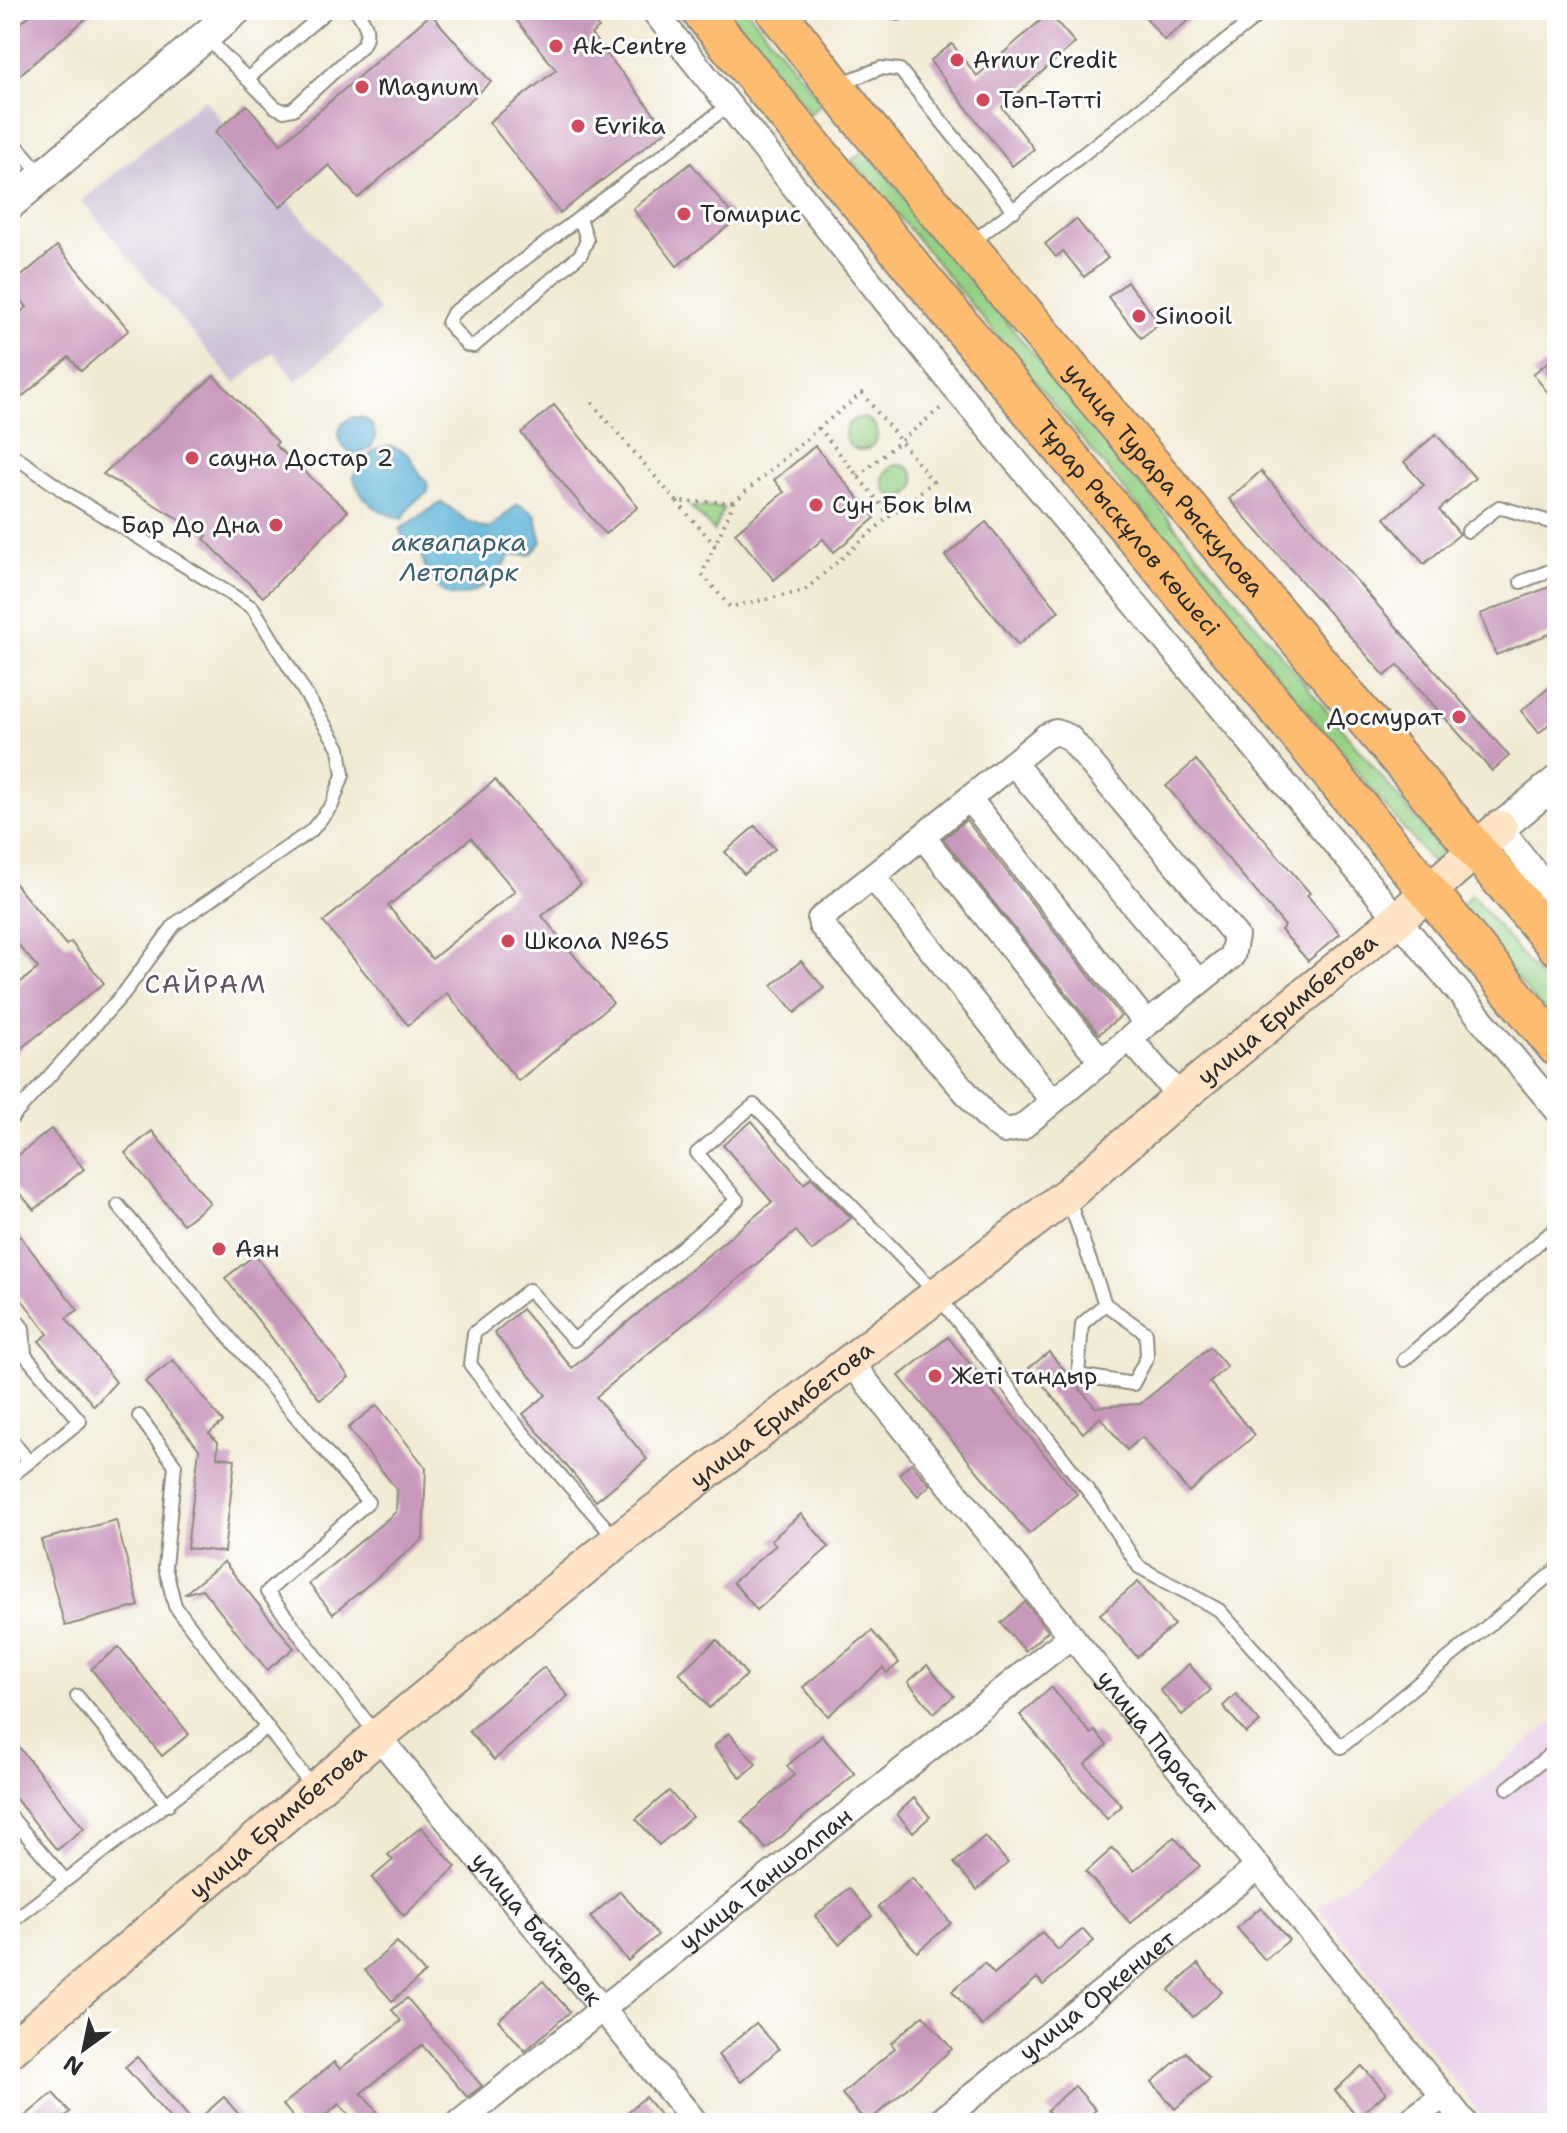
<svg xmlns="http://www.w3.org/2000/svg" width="1567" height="2133" viewBox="0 0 1567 2133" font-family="'Shantell Sans',sans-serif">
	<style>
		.built { fill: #ebd1eb }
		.industrial { fill: #cbbfd5 }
		.green { fill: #95d185; stroke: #607e58; stroke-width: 2 }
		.water { fill: #59b0d5; stroke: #426e80; stroke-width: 2 }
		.building { fill: #c998bd; fill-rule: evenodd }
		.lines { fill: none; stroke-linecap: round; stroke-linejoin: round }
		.service-casing { stroke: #8e8a7f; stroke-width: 16 }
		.minor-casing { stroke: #8e8a7f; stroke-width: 28 }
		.tertiary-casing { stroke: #8e8a7f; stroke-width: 34 }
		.secondary-casing { stroke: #8e8a7f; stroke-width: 38 }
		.primary-casing { stroke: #8e8a7f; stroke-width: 42 }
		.path { stroke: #8e8a7f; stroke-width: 4; stroke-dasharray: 2 6; stroke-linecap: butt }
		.service { stroke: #fff; stroke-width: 12 }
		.minor { stroke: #fff; stroke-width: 24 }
		.tertiary { stroke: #fff; stroke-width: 30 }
		.secondary { stroke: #ffe4c6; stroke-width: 34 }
		.primary { stroke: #febc70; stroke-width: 38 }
		.poi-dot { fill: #d1495b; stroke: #fff; stroke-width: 3 }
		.labels { text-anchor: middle; stroke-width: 6; stroke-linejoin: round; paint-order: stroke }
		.poi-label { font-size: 24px; fill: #2b2b2b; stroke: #fff; text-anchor: start }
		.street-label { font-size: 24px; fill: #2b2b2b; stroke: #fff }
		.water-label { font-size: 26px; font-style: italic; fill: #3d606f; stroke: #fff }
		.neighbourhood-label { font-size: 26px; letter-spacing: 2px; fill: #62515e; stroke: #fff }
	</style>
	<rect width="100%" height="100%" fill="#fff"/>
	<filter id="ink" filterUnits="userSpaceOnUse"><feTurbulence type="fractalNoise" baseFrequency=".0125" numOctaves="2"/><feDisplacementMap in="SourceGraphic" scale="16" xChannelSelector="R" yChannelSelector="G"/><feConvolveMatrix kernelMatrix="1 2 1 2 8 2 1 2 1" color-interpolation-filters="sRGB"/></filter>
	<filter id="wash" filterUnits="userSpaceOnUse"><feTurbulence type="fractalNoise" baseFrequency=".006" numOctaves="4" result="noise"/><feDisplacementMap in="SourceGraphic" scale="32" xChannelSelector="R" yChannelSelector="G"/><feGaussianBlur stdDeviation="1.8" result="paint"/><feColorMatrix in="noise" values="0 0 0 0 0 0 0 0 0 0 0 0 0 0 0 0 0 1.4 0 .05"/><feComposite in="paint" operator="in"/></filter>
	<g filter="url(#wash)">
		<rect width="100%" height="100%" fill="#f1ead3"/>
		<polygon class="built" points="1557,1719 1557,2123 1488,2123 1318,1907"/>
		<polygon class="industrial" points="204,99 380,311 296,381 273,352 235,384 82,201"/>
		<g class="green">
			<polygon points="726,10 747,10 822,103 810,114"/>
			<polygon points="865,150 1445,854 1433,864 852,160"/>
			<circle cx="861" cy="434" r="16"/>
			<circle cx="899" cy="481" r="16"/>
			<polygon points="691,507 724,508 714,531"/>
			<polygon points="1471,894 1557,998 1557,1027 1459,908"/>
		</g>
		<g class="water">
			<circle cx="357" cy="435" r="18"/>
			<path d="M 388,446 C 420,453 407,464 427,482 L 428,492 L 412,504 L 402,519 C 377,512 360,501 353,476 L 374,450 Z"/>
			<path d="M 442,502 L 468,521 L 489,529 L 518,504 L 535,514 L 542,542 L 530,555 L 511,555 C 483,600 437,618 421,554 L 404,542 L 400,529 Z"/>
		</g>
		<g id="blocks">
			<g class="building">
				<polygon points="36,10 96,10 10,83 10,32"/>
				<polygon points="524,10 585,10 599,28 591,34 667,130 560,213 489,122 556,70 514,17"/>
				<polygon points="1140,10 1202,10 1164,40"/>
				<polygon points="1049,13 1075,43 1002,107 1034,149 1012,166 930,61 952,44 977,76"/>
				<polygon points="431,14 491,82 358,198 329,165 280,207 215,132 247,105 281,144"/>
				<polygon points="691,163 736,220 677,266 633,209"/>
				<polygon points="1076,219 1108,258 1084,277 1063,251 1056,257 1045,244"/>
				<polygon points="57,246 129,330 81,371 69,357 10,407 10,321 27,307 10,286"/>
				<polygon points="1127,282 1160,323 1141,338 1108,297"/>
				<polygon points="1557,355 1557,404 1533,374"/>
				<polygon points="214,376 278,442 275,445 348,511 263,597 204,539 207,536 103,474"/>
				<polygon points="554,405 638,507 605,534 521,433"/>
				<polygon points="1436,434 1475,478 1439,510 1460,534 1424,564 1385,518 1424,485 1404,462"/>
				<polygon points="815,446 875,518 834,552 823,539 774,580 735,533 784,492 774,480"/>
				<polygon points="1261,471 1509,756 1492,771 1398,665 1385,676 1229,499"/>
				<polygon points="986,522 1059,611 1018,645 945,556"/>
				<polygon points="1557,584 1557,631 1496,655 1480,614"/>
				<polygon points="1557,681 1557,717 1539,733 1521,711"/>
				<polygon points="1196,760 1310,893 1307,895 1340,934 1308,961 1281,930 1285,926 1166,786"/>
				<path d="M 495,780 L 581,884 L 542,916 L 613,1003 L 518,1081 L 447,993 L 408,1025 L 323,922 ZM 471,838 L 515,891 L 432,959 L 388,906 Z"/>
				<polygon points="966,820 1121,1016 1099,1034 943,839"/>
				<polygon points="755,826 775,849 744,874 725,852"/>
				<polygon points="10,878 66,945 71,942 104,983 10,1057 10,991 38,968 10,935"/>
				<polygon points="801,961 824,988 795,1013 772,985"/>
				<polygon points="752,1121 804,1184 811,1177 851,1218 812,1251 796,1231 596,1397 647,1459 596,1501 523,1414 546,1395 494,1333 522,1309 572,1368 772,1202 723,1145"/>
				<polygon points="51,1129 84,1169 34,1210 10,1182 10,1162"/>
				<polygon points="152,1131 210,1203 183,1224 125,1153"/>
				<polygon points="20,1236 78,1310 66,1318 116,1382 94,1406 39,1341 48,1334 10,1284 10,1244"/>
				<polygon points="255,1255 349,1377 320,1400 225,1278"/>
				<polygon points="948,1337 1077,1494 1029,1534 899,1376"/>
				<polygon points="1210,1347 1227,1367 1209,1382 1255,1435 1189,1492 1142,1437 1127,1450 1100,1417 1083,1433 1029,1368 1049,1352 1095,1407 1140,1404"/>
				<polygon points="173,1360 223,1422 209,1433 218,1442 217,1457 235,1459 224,1552 187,1548 199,1449 145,1382"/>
				<polygon points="377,1405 426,1468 423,1539 333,1614 309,1584 396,1512 397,1490 348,1428"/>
				<polygon points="911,1463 930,1485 918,1496 899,1474"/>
				<polygon points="801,1514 829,1547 757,1610 733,1582 776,1545 771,1540"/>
				<polygon points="116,1520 139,1606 65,1626 41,1540"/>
				<polygon points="224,1562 294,1648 267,1670 202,1589 184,1594"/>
				<polygon points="1138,1582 1174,1625 1137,1657 1100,1614"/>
				<polygon points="1025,1602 1048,1631 1025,1651 1001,1623"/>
				<polygon points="872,1631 899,1663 887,1673 883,1668 828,1716 803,1687"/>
				<polygon points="717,1640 747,1675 709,1708 679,1673"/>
				<polygon points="119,1647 189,1734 162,1756 91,1669"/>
				<polygon points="1189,1664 1211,1690 1182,1715 1160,1690"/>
				<polygon points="927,1665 954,1696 934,1713 908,1682"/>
				<polygon points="544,1667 568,1696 494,1760 469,1731"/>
				<polygon points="1051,1687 1091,1734 1095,1731 1107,1745 1085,1764 1122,1806 1107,1819 1020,1715"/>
				<polygon points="1236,1694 1260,1722 1246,1733 1223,1706"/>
				<polygon points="729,1733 756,1764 741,1778 714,1746"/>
				<polygon points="10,1736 84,1828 57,1850 10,1792"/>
				<polygon points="822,1736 855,1774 766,1849 742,1821 794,1775 787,1766"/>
				<polygon points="669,1791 692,1817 659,1845 636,1819"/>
				<polygon points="914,1798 930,1817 913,1832 897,1814"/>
				<polygon points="421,1827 456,1867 404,1916 372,1878 393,1860 388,1855"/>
				<polygon points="985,1836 1008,1863 977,1890 954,1863"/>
				<polygon points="1174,1837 1200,1866 1130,1923 1086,1872 1113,1848 1134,1871"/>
				<polygon points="912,1878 951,1923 917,1952 878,1907"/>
				<polygon points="849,1888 872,1916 839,1944 815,1916"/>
				<polygon points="620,1891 658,1935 628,1961 590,1917"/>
				<polygon points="1261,1907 1289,1940 1265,1960 1237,1928"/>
				<polygon points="1083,1929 1094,1941 1043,1985 1037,1978 982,2026 952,1991 984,1963 994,1974 1042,1932 1058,1950"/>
				<polygon points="397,1942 425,1973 392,2001 365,1970"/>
				<polygon points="1198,1964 1222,1992 1193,2017 1169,1990"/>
				<polygon points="543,1981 570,2012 525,2051 498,2020"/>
				<polygon points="407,1998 482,2086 467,2097 422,2045 361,2093 386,2123 355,2123 339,2104 318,2123 298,2123 283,2105 334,2062 340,2069 401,2021 392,2010"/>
				<polygon points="923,2015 952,2049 867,2123 842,2094 895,2048 891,2043"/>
				<polygon points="756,2023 779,2049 741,2082 718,2055"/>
				<polygon points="1186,2052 1210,2079 1175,2109 1152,2082"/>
				<polygon points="137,2057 194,2123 224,2097 246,2123 174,2123 125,2067"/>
				<polygon points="1362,2066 1386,2093 1358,2117 1335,2090"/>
				<polygon points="1075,2086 1096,2110 1081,2123 1059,2123 1047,2110"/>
				<polygon points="53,2093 70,2112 57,2123 17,2123"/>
				<polygon points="645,2097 667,2123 615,2123"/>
			</g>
		</g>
	</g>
	<g filter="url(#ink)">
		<use href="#blocks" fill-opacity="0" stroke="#8e8a7f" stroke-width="2"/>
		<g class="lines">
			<g class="service-casing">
				<g id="service">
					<polyline points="886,10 898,14 903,10"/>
					<path d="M 205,36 L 275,107 L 284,111 L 293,109 L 362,46 C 371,31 365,23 356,10"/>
					<polyline points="247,79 328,10"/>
					<polyline points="839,84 881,68 900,70 1014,211"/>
					<polyline points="10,138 42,175"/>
					<polyline points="580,218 587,240 581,254 474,346 467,345 448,323 453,313 729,105"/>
					<polyline points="970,244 1265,10"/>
					<polyline points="10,453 68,494 253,608 339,748 343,775 332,805 311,831 175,924 124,993 10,1120"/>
					<polyline points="1468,531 1499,507 1557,524"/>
					<polyline points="1521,582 1557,568"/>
					<polyline points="1068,1198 1105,1304 1146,1333 1147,1357 1133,1384 1078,1375 1082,1324 1105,1304"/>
					<polyline points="118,1205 368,1502 267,1592 376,1734"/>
					<polyline points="10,1312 23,1328 25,1355 80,1421 29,1462"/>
					<polyline points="1404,1360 1557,1227"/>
					<polyline points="139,1416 175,1465 165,1567 175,1606 313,1788"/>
					<polyline points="10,1438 29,1462 10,1477"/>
					<polyline points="615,1538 518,1427 470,1364 474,1333 529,1290 574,1340 737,1200 697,1153 754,1105 936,1293 1096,1501 1139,1567 1219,1610 1341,1747 1557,1569"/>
					<polyline points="77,1696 168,1805"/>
					<polyline points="1508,1788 1557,1749"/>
					<polyline points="10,1816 65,1880"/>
					<polyline points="10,1923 267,1727"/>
				</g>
			</g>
			<g class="minor-casing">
				<g id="minor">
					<polyline points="653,10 959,393 1557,1110"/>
					<polyline points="970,800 1147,1024 1021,1128 1004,1131 988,1118 821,925 820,919 1013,763"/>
					<polyline points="1500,828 1557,900"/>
					<polyline points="923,837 1102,1062"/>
					<polyline points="873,877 1052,1100"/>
					<polyline points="1147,1024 1232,956 1236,936 1069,737 1056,732 1046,736 1013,763 1199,982"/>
					<polyline points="1130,1039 1180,1097"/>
					<path id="s1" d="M 851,1363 L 1465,2123"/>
					<path id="s2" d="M 378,1736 L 696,2123"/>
					<path id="s3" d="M 459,2123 L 1071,1636"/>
					<path id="s4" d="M 938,2123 L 1258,1867"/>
					<polyline points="1407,2123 1443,2096"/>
				</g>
			</g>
			<g class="tertiary-casing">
				<g id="tertiary">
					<polyline points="10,204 236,10"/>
					<polyline points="1500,828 1557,781"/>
				</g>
			</g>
			<g class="secondary-casing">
				<g id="secondary">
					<path id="s5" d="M 10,2050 L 378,1736 L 617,1541 L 1067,1195 L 1180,1097 L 1398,919 L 1500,828"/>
				</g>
			</g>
			<g class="primary-casing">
				<g id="primary">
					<path id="s6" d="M 700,10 L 1557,1047"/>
					<path id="s7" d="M 775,10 L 861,120 L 1557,946"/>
				</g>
			</g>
			<g class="path">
				<polygon points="862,393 933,482 890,516 819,428"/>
				<polyline points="592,403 677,502 734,502"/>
				<polyline points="819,428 734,502 702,574 730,607 804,591 890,516"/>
				<polyline points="858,476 942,407"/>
				<polyline points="677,502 715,545"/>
			</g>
			<use href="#service" class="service"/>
			<use href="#minor" class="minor"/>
			<use href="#tertiary" class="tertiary"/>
			<use href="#secondary" class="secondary"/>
			<use href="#primary" class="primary"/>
		</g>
	</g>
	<g class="poi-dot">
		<circle cx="556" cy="46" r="8"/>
		<circle cx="957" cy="60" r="8"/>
		<circle cx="362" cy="87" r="8"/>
		<circle cx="983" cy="100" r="8"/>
		<circle cx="578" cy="126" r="8"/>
		<circle cx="684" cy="214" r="8"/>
		<circle cx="1139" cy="316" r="8"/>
		<circle cx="192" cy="458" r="8"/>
		<circle cx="816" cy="505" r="8"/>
		<circle cx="276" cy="525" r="8"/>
		<circle cx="1459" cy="717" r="8"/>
		<circle cx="508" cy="941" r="8"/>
		<circle cx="219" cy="1249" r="8"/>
		<circle cx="935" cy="1376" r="8"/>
	</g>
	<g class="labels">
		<g class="poi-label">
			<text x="572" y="54">Ak-Centre</text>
			<text x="973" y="68">Arnur Credit</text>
			<text x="378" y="95">Magnum</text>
			<text x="999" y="108">Тәп-Тәтті</text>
			<text x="594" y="134">Evrika</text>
			<text x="700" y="222">Томирис</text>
			<text x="1155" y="324">Sinooil</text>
			<text x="208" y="466">сауна Достар 2</text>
			<text x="832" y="513">Сун Бок Ым</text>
			<text x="260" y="533" text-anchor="end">Бар До Дна</text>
			<text x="1443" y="725" text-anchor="end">Досмурат</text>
			<text x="524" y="949">Школа №65</text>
			<text x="235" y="1257">Аян</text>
			<text x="951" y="1384">Жеті тандыр</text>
		</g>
		<g class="street-label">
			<text dy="8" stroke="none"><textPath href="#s7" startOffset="610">улица Турара Рыскулова</textPath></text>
			<text dy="8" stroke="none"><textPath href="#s6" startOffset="672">Тұрар Рыскұлов көшесі</textPath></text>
			<text dy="8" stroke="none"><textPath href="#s5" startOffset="1648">улица Еримбетова</textPath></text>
			<text dy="8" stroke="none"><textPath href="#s5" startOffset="1000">улица Еримбетова</textPath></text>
			<text dy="8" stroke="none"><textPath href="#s1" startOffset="488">улица Парасат</textPath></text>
			<text dy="8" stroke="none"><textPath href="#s5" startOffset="352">улица Еримбетова</textPath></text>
			<text dy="8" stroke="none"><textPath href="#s3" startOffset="392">улица Таншолпан</textPath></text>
			<text dy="8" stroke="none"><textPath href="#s2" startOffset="250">улица Байтерек</textPath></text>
			<text dy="8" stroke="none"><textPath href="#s4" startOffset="204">улица Оркениет</textPath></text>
		</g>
		<g class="water-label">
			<text x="459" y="551">аквапарка<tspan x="459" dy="30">Летопарк</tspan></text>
		</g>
		<g class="neighbourhood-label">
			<text x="206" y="993">САЙРАМ</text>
		</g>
	</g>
	<rect width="1567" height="2133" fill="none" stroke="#fff" stroke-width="40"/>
	<g transform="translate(84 2049) rotate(213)" stroke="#ffffff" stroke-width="6" paint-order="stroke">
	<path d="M0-6L14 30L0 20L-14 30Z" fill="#2b2b2b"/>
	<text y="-12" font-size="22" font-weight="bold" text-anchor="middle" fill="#2b2b2b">N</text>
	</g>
</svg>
